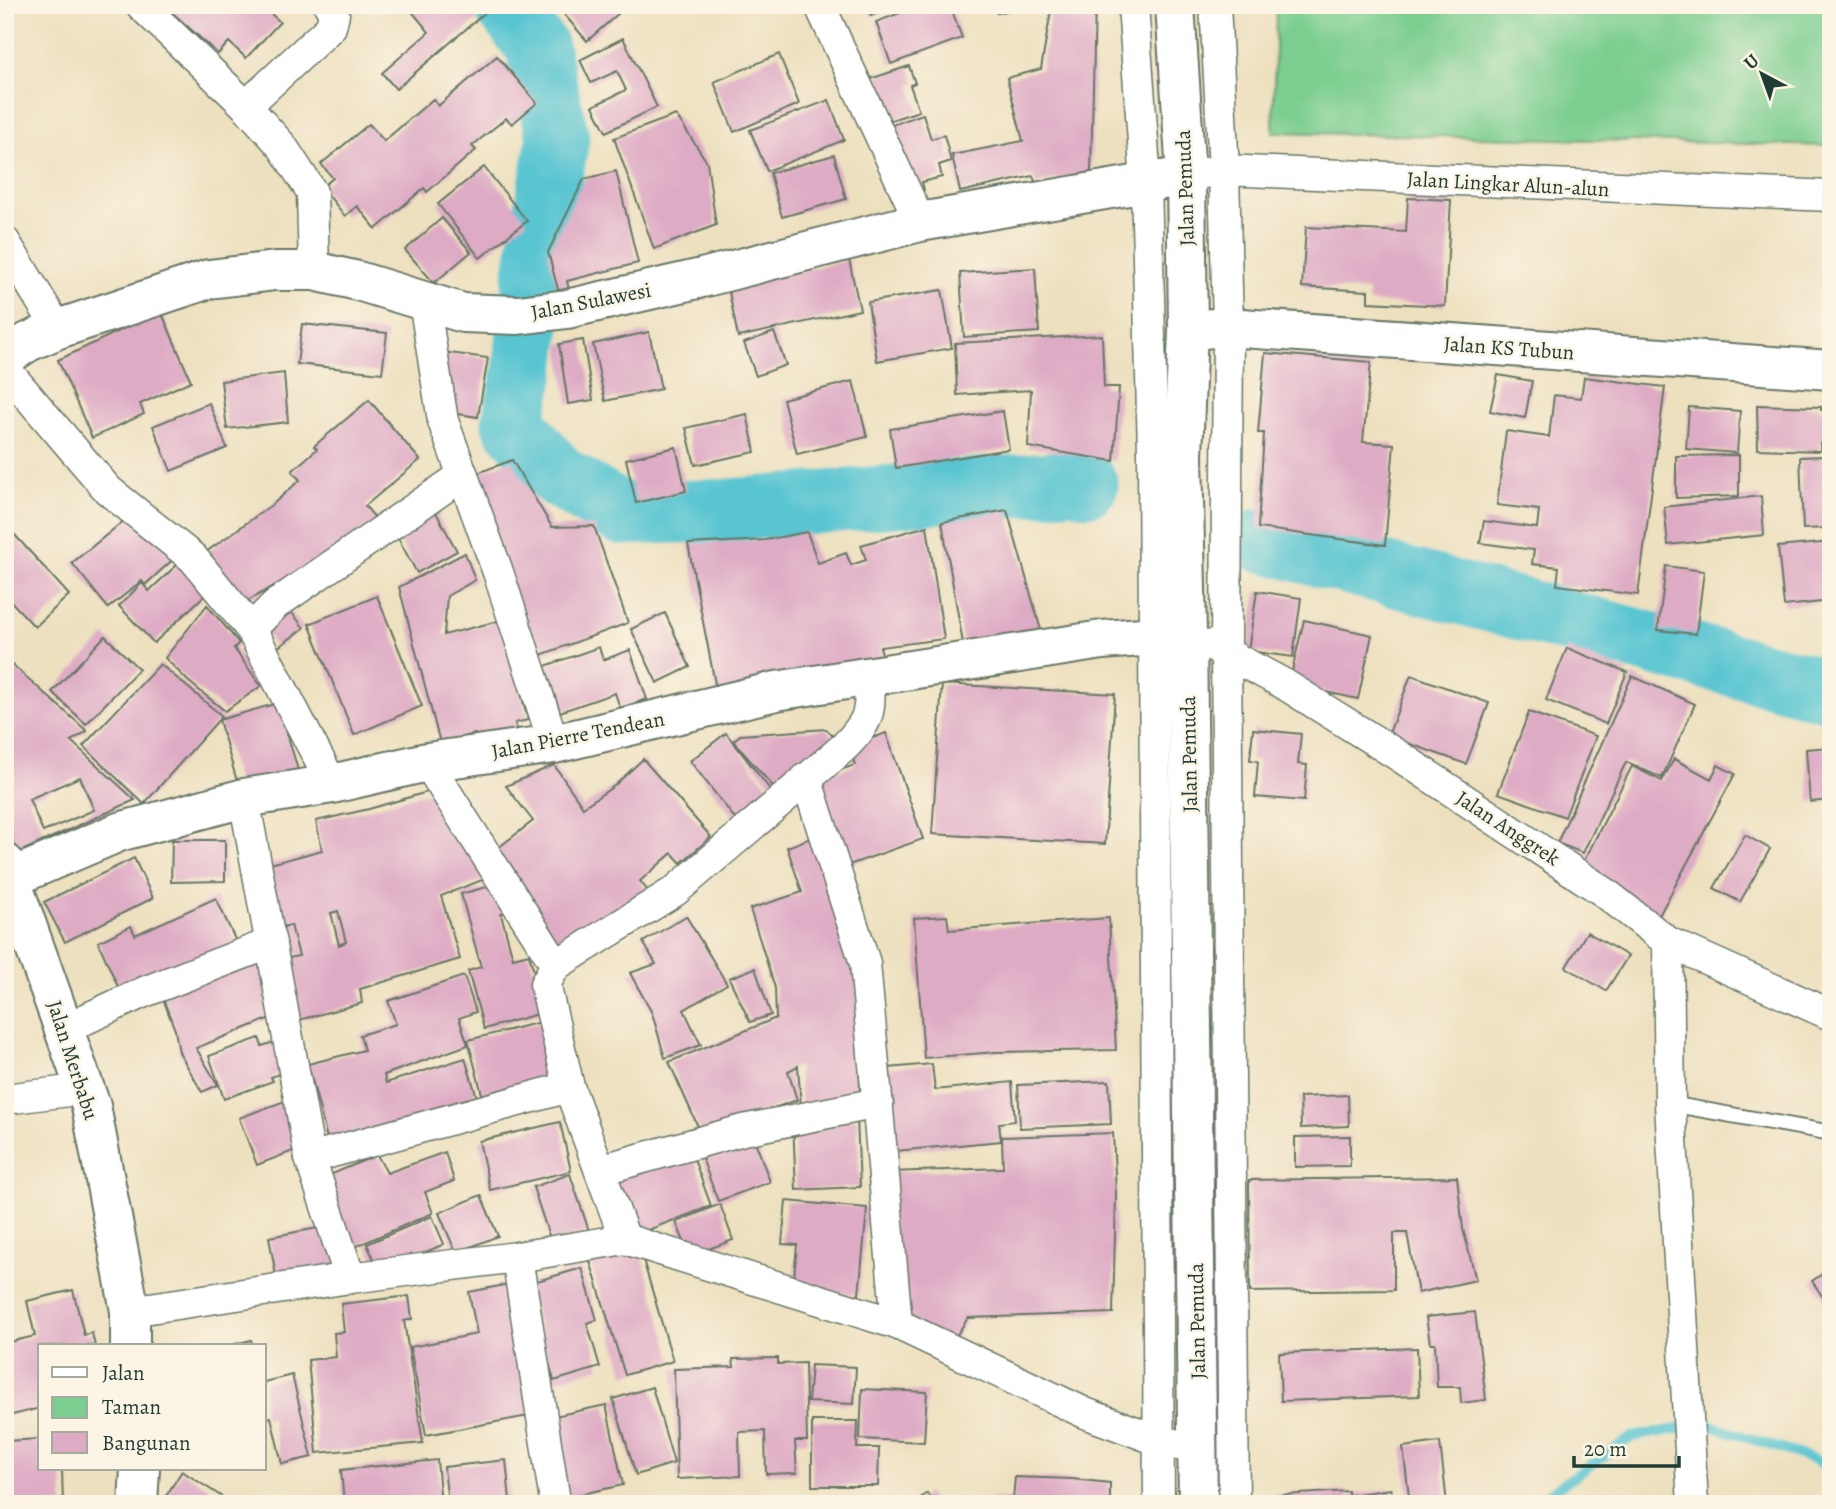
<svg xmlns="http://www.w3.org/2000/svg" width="1836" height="1509" viewBox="0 0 1836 1509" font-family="Alegreya,serif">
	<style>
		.green { fill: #7bce90; stroke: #4d8662; stroke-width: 2 }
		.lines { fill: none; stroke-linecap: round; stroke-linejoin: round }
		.stream { stroke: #58c5d1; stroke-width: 10 }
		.river { stroke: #58c5d1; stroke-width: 63 }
		.building { fill: #deabc5; fill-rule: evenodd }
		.lane-casing { stroke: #677665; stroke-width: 18 }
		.street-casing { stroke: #677665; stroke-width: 33 }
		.secondary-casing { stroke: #677665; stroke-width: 42 }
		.lane { stroke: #fff; stroke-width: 14 }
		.street { stroke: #fff; stroke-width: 30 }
		.secondary { stroke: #fff; stroke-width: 38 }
		.labels { text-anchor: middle; stroke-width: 5; stroke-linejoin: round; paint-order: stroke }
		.street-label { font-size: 21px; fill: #1f3d34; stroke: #fcf5e5 }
	</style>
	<rect width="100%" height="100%" fill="#fcf5e5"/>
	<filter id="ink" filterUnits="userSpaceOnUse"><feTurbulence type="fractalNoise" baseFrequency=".0143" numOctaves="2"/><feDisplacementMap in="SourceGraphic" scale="14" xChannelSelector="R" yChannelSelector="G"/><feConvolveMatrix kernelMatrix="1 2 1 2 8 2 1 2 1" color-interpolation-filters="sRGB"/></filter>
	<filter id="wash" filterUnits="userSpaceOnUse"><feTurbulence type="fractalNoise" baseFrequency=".00686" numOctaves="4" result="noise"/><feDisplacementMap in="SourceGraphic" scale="28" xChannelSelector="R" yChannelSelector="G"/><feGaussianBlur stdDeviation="1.57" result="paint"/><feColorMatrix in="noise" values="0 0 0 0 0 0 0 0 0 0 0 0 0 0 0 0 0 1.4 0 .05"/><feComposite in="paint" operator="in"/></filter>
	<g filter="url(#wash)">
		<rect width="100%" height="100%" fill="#ede0bf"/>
		<polygon class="green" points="1276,5 1831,5 1831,146 1273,132"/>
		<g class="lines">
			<polyline class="stream" points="1525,1504 1542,1498 1632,1437 1705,1424 1819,1461 1831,1473"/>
			<g class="river">
				<polyline points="505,5 537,47 558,138 534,279 524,371 513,423 558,476 622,514 730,510 1074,481 1087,485"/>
				<polyline points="1259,540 1831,691"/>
			</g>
		</g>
		<g id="blocks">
			<g class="building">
				<polygon points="164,5 261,5 280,22 246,58 229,42 218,54"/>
				<polygon points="414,5 482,5 487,11 396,89 382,73 429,32 410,9"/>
				<polygon points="556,5 628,5 587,41"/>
				<polygon points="867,5 898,5 898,6 871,16"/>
				<polygon points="921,5 950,5 962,38 891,64 876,22"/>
				<polygon points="995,5 1028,5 1028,6 997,13"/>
				<polygon points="1052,5 1095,5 1091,172 1036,184 1033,176 960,192 952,155 1023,141 1007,78 1041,69"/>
				<polygon points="623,38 657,107 606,132 593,106 626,90 617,71 591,83 580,60"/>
				<polygon points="779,54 799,104 734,132 714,82"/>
				<polygon points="497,56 537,103 512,124 506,118 472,146 476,150 427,192 424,188 376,229 357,206 345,216 322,187 333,178 321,164 369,124 384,141 433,99 438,106"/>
				<polygon points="909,66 915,83 910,85 919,111 888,121 880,98 867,102 861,82"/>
				<polygon points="829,100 844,140 767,171 750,130"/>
				<polygon points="923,114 931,139 944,135 951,161 939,165 942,177 922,182 924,190 910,194 880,129"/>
				<polygon points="676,115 707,162 716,225 654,249 614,138"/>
				<polygon points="834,155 846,199 782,217 770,173"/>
				<polygon points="484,167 527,221 480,258 438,204"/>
				<polygon points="616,171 638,263 567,281 570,295 560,297 548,252 584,179"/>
				<polygon points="1408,198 1451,200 1445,306 1368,302 1368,291 1302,287 1306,227 1406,232"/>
				<polygon points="442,218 471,252 434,283 405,250"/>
				<polygon points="849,260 860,310 738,337 728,287"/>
				<polygon points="1035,268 1039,332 964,337 960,273"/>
				<polygon points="942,290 952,348 877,361 868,302"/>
				<polygon points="161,311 191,381 140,404 144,414 92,438 58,360"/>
				<polygon points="302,324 387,333 382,373 297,364"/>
				<polygon points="649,332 661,389 605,401 593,344"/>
				<polygon points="774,332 786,365 756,376 744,343"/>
				<polygon points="1102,335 1104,387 1119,387 1114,461 1028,447 1031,390 957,395 955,343"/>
				<polygon points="583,340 593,400 568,404 559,344"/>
				<polygon points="434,351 488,358 478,417 446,412"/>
				<polygon points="1265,353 1371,362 1363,442 1394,444 1385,545 1258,528 1264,433 1258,433"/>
				<polygon points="284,373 288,422 227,429 221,381"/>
				<polygon points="1498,375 1532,381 1525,418 1490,411"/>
				<polygon points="1584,377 1665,387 1638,595 1557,585 1559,567 1532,564 1534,550 1480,543 1484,521 1537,528 1539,510 1497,505 1506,431 1549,437 1554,395 1581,398"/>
				<polygon points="853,381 867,437 797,454 783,399"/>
				<polygon points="369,400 420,460 365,506 377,520 320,560 242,604 206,552 273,504 300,480 292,471 317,449 314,446"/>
				<polygon points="209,403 227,448 171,471 153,426"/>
				<polygon points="1757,405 1821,407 1821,410 1831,410 1831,443 1820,443 1820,451 1758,449"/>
				<polygon points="1689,407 1740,411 1737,453 1686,449"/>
				<polygon points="1003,411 1009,449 896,468 890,429"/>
				<polygon points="747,414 755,452 695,465 686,428"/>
				<polygon points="676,447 686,491 636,503 626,459"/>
				<polygon points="1739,455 1739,496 1676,498 1676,456"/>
				<polygon points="1824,456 1827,528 1803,529 1800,457"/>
				<polygon points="512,460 552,527 594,526 628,623 530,659 467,477"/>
				<polygon points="1761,496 1764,535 1668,545 1664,507"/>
				<polygon points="432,505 457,551 417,573 392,527"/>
				<polygon points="1007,510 1044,641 965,655 942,522"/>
				<polygon points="131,515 181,552 145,585 142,581 108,608 72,563"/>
				<polygon points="5,524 69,595 35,627 5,595"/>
				<polygon points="927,526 944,639 880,647 886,665 717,694 688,544 765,540 807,532 818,563 846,553 851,565 866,560 861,545"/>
				<polygon points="1831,542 1831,601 1784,606 1778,547"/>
				<polygon points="465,553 475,580 447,596 444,635 502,620 528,720 515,723 520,743 480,754 475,734 440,743 399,587"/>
				<polygon points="181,561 209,591 154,643 119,606 142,583 149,591"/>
				<polygon points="1666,566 1704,571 1696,634 1658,630"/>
				<polygon points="1257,591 1301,598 1293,657 1248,651"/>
				<polygon points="377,596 422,706 354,735 309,624"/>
				<polygon points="284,603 304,628 277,648 258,623"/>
				<polygon points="207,605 239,643 234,648 261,686 225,711 188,681 165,658"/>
				<polygon points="665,613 690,667 657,683 631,629"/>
				<polygon points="1304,620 1372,635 1358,699 1289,684"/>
				<polygon points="105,636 139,669 86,724 52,692"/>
				<polygon points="599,647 603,660 630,650 647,699 620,708 615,693 560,712 545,666"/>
				<polygon points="1567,648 1627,672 1606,724 1546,700"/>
				<path d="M 5,658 L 87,731 L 71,741 L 135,800 L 13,855 L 5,837 ZM 80,777 L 94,810 L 43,832 L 29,799 Z"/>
				<polygon points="160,664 222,716 144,804 83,746"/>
				<polygon points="1411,675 1489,703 1466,764 1388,736"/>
				<polygon points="1632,676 1695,704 1662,778 1626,762 1583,853 1557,843"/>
				<polygon points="942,684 1115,694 1105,844 932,834"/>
				<polygon points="278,703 298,770 239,788 219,720"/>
				<polygon points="1529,712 1596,736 1565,817 1498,793"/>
				<polygon points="826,729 836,739 777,791 733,741 740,735"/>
				<polygon points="1253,729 1301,734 1298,764 1307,765 1304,801 1255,797 1258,761 1250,760"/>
				<polygon points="726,733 776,797 740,825 690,761"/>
				<polygon points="886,733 923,839 849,865 818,778 855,765 849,747"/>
				<polygon points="1831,747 1831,800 1810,802 1806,749"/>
				<polygon points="643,759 711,837 681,863 672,853 640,881 652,896 556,961 489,855 533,821 506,786 554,765 583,807 614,786"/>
				<polygon points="1674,759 1711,779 1718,765 1735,774 1654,925 1578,873 1632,766 1662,781"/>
				<path d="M 441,788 L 495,875 L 441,896 L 460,959 L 360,989 L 362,1003 L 299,1020 L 283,959 L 299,956 L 291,925 L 279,928 L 263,866 L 322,850 L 316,821 L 369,809 ZM 338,911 L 346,942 L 339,945 L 331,913 Z"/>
				<polygon points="1745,835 1770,849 1740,902 1714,888"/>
				<polygon points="813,837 857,961 860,1094 801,1106 798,1066 788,1071 797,1100 748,1117 704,1140 669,1062 776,1018 775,988 750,909 802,892 787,847"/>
				<polygon points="172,840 225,840 225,881 171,882"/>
				<polygon points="134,858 153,898 65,942 44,902"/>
				<polygon points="501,883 509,911 501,914 513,958 529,954 545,1012 484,1029 468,971 481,967 461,894"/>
				<polygon points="216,898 238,946 123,998 98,942 131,926 135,935"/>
				<polygon points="686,916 727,984 684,1010 701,1045 665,1058 652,1013 630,973 656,964 643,942"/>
				<polygon points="947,916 949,930 1109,918 1116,1050 996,1052 924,1058 914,918"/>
				<polygon points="1587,932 1628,956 1606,991 1566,967"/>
				<polygon points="263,952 281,1014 196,1048 218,1085 202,1092 179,1052 175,1030 160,991"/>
				<polygon points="755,968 771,1015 750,1022 729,978"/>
				<polygon points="464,976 476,1012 459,1018 468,1045 384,1075 386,1083 465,1058 479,1104 330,1150 308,1064 364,1050 360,1035 396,1024 388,1001"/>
				<polygon points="545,1021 561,1086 485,1106 468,1040"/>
				<polygon points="259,1038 262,1046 286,1038 292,1069 271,1077 273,1081 224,1099 209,1056"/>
				<polygon points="932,1064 935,1090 1012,1082 1015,1121 999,1123 1001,1141 885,1152 877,1069"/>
				<polygon points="1109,1081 1111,1124 1020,1128 1018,1085"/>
				<polygon points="1348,1095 1349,1126 1301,1128 1300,1097"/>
				<polygon points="290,1099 306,1146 257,1165 239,1118"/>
				<polygon points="857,1119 860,1187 796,1190 793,1122"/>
				<polygon points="560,1122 571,1171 490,1190 479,1141"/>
				<polygon points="751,1130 770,1182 718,1201 699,1150"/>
				<polygon points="1113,1133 1116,1195 1113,1313 968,1318 949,1347 899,1323 889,1172 1003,1168 1002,1137"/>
				<polygon points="1350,1136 1350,1166 1295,1167 1295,1137"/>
				<polygon points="690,1148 711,1206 635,1235 603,1172"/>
				<polygon points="445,1152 454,1181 425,1192 433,1213 350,1249 325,1177 377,1155 387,1173"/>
				<polygon points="570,1174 589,1231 552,1245 533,1187"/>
				<polygon points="1457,1177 1463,1229 1476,1280 1418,1293 1407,1233 1394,1233 1394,1290 1250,1292 1249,1180"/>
				<polygon points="481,1195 498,1236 456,1253 439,1213"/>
				<polygon points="786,1201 867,1208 859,1295 793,1289 797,1245 782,1244"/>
				<polygon points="720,1204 733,1240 690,1256 676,1222"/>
				<polygon points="432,1216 444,1244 380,1273 367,1244"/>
				<polygon points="329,1226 339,1276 278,1287 269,1237"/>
				<polygon points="639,1246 673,1361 625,1375 590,1261"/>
				<polygon points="582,1268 597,1320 587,1323 600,1367 554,1381 527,1284"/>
				<polygon points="1831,1268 1831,1309 1812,1281"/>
				<polygon points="510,1284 534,1415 426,1435 410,1347 477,1334 469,1292"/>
				<polygon points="73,1290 84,1335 92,1333 95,1346 40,1346 40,1408 5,1417 5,1343 35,1336 27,1301"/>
				<polygon points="409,1296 412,1319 404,1321 423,1443 317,1453 308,1360 336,1357 334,1333 344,1332 341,1304"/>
				<polygon points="1475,1312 1486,1400 1461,1403 1460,1387 1437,1387 1435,1343 1430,1343 1426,1317"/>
				<polygon points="251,1340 253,1346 231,1346 231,1345"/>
				<polygon points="1417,1348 1419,1396 1281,1401 1279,1353"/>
				<polygon points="778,1358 778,1364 805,1363 807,1441 795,1441 797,1473 766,1474 765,1431 739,1432 740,1476 677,1479 674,1369 734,1367 733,1359"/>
				<polygon points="811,1365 856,1367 854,1404 808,1402"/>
				<polygon points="292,1375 312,1457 282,1464 271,1417 264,1418 264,1382"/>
				<polygon points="652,1387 674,1463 636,1475 613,1399"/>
				<polygon points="862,1389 927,1392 924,1442 860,1439"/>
				<polygon points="606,1405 623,1485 568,1497 550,1417"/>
				<polygon points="812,1421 858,1421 857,1448 879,1448 878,1486 812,1486"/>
				<polygon points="40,1439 40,1469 62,1469 63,1504 5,1504 5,1441"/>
				<polygon points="1440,1442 1447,1504 1410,1504 1403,1447"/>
				<polygon points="437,1460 441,1504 344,1504 341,1470"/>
				<polygon points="506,1460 510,1501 448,1504 444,1467"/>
				<polygon points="182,1471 233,1504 161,1504"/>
				<polygon points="1015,1477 1072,1479 1110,1483 1110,1504 989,1504 989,1498 1013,1499"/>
				<polygon points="1391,1489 1393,1504 1352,1504 1351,1495"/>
				<polygon points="1348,1491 1349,1504 1250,1504 1250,1497"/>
				<polygon points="927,1493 935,1504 914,1504"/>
			</g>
		</g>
	</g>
	<g filter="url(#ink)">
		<use href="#blocks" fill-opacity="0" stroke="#677665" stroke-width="2"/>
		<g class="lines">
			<g class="lane-casing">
				<polyline id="lane" points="1670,1104 1826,1132"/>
			</g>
			<g class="street-casing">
				<g id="street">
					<polyline points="141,5 246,106"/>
					<polyline points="1133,5 1146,183 1153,452 1159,1504"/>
					<polyline points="1215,5 1224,170 1228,327 1226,652 1234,1504"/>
					<polyline points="821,8 920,222"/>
					<polyline points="1204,173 1224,170 1831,196"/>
					<polyline points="5,242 58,329"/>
					<polyline points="314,271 312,192 282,146 246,106 331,27 334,14 329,5"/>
					<polyline points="424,301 443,421 498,572 554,744"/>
					<polyline points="5,369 108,490 193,558 251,629"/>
					<polyline points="1211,645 1284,684 1399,756 1604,892 1668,942 1831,1015"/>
					<polyline points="427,762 556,965"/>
					<polyline points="806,778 865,963 897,1324"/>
					<polyline points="332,784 251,629 276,604 463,475"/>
					<polyline points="244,798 310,1158 350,1278"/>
					<polyline points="1668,942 1670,1104 1693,1504"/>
					<polyline points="64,1029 144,992 271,943"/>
					<polyline points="5,1099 85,1089"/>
					<polyline points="310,1158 569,1087"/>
					<polyline points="600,1170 743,1130 878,1103"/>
					<path d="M 625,1239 L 569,1087 L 545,984 L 556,965 L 675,891 L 843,748 C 868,723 873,712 868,676"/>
					<polyline points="517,1257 555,1501"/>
					<polyline points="130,1311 350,1278 517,1257 625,1239 897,1324 1085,1413 1160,1441 1178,1445"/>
				</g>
			</g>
			<g class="secondary-casing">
				<g id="secondary">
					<polyline points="1175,5 1186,176 1188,330 1183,455 1187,634 1198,1504"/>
					<polyline points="1188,330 1228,327 1831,370"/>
					<polyline points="5,357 28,342 58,329 209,279 275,271 314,271 358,281 463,313 518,315 567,309 702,278 920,222 1186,176"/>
					<polyline points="5,863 91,1106 130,1311 130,1346"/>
					<polyline points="11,878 119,832 244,798 332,784 427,762 554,744 776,691 1102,640 1156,636"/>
					<polyline points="138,1504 140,1469"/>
				</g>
			</g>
			<use href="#lane" class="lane"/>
			<use href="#street" class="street"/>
			<use href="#secondary" class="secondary"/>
		</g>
	</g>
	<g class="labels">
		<g class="street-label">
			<text transform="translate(1508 184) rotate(3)" y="7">Jalan Lingkar Alun-alun</text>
			<text transform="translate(1185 188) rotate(-92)" y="7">Jalan Pemuda</text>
			<text transform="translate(591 301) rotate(-11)" y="7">Jalan Sulawesi</text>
			<text transform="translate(1509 348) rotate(4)" y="7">Jalan KS Tubun</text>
			<text transform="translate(578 735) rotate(-11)" y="7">Jalan Pierre Tendean</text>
			<text transform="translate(1189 754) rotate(-91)" y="7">Jalan Pemuda</text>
			<text transform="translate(1508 828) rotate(33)" y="7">Jalan Anggrek</text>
			<text transform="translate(73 1060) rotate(72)" y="7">Jalan Merbabu</text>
			<text transform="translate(1197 1321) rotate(-91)" y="7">Jalan Pemuda</text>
		</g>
	</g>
	<rect width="1836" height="1509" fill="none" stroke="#fcf5e5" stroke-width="28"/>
	<rect x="38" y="1344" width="228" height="126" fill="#fcf5e5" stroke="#a4ab9e" stroke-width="2"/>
	<rect x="52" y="1367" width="35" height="10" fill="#ffffff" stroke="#a4ab9e" stroke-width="2"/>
	<text x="102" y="1380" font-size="21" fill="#1f3d34">Jalan</text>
	<rect x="52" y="1397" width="35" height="21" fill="#7bce90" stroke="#a4ab9e" stroke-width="2"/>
	<text x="102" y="1414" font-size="21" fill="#1f3d34">Taman</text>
	<rect x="52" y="1432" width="35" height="21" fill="#deabc5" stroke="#a4ab9e" stroke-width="2"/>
	<text x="102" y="1450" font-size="21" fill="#1f3d34">Bangunan</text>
	<g transform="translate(1762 74) rotate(319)" stroke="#fcf5e5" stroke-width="5" paint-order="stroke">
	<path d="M0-5L12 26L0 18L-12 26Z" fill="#1f3d34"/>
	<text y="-10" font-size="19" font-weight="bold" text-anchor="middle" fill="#1f3d34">U</text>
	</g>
	<path d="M1574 1456v10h105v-10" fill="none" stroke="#1f3d34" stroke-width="3.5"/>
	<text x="1584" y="1456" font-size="21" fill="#1f3d34" stroke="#fcf5e5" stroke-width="5" paint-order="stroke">20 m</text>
</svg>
